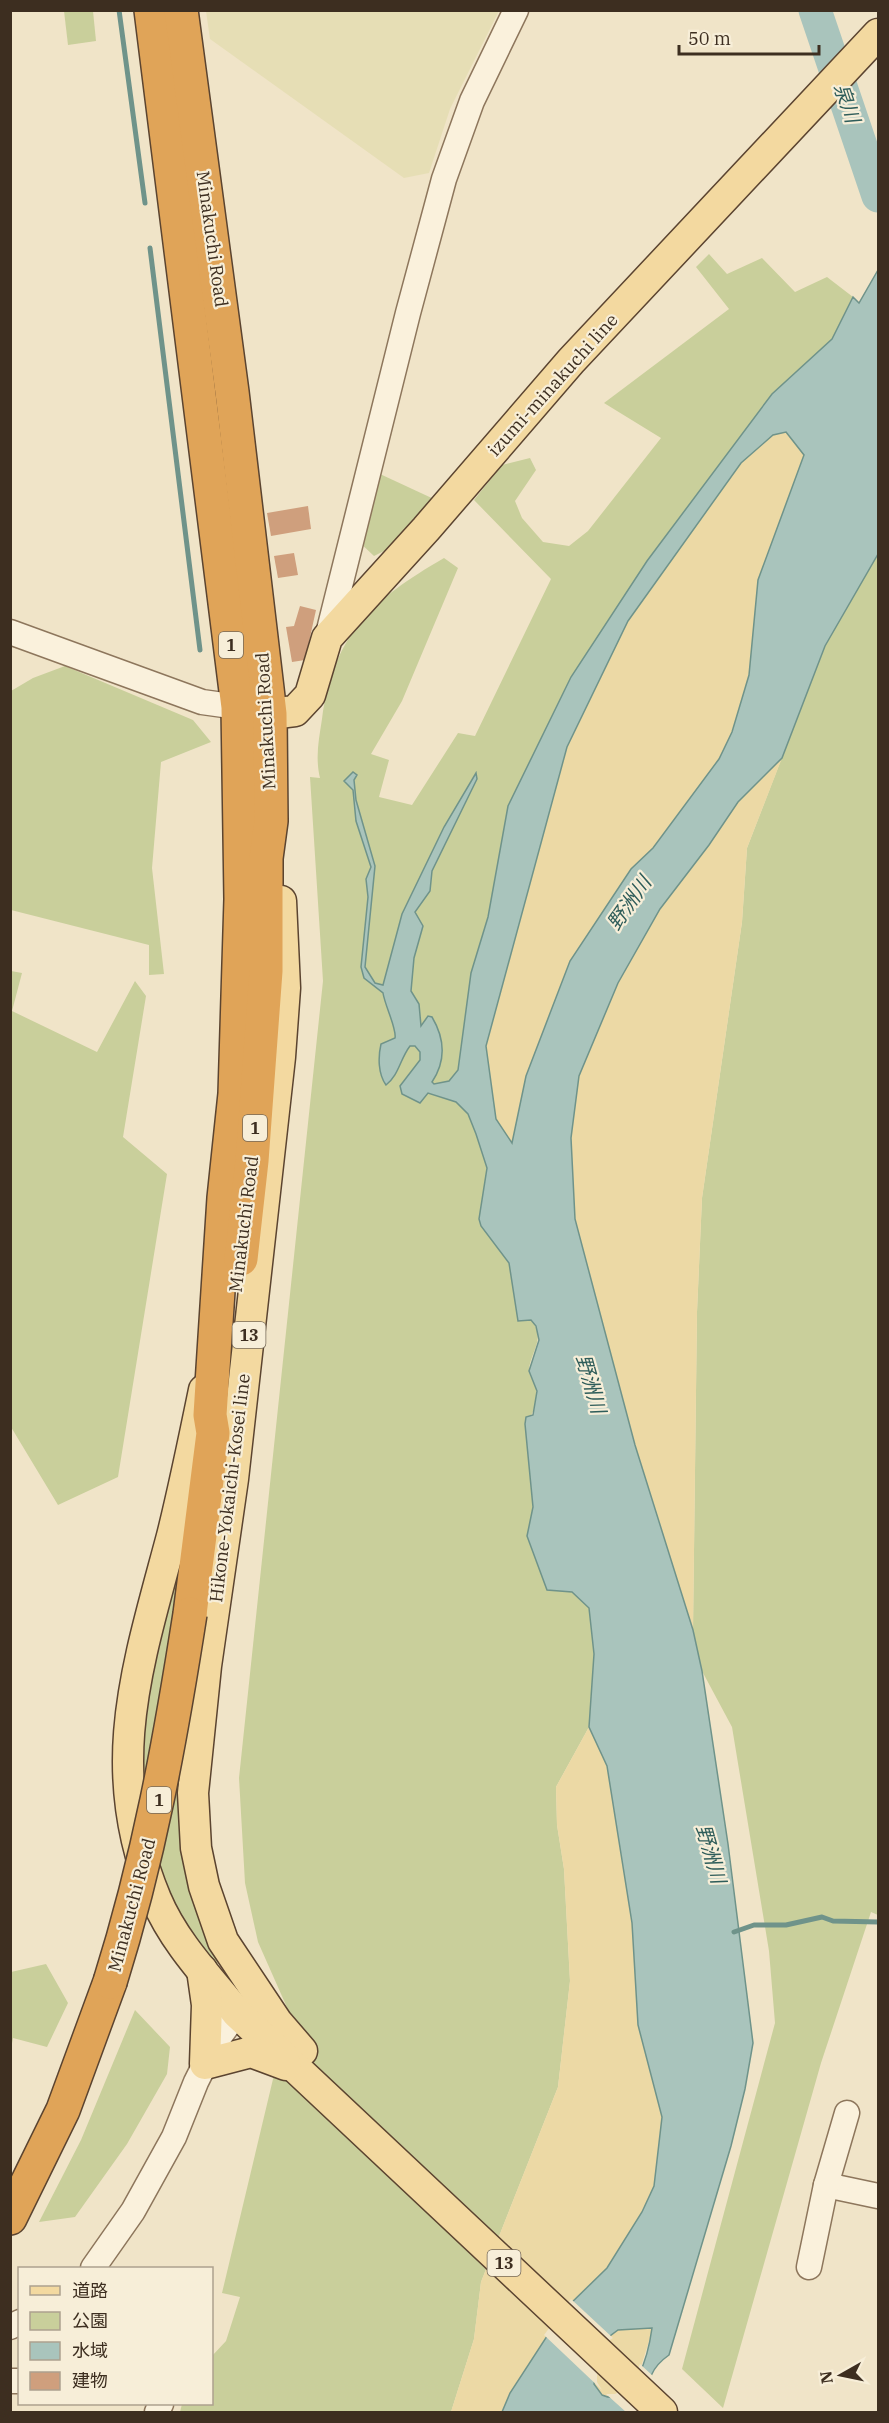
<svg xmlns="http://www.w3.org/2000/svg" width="889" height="2423" viewBox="0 0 889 2423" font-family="'IBM Plex Serif','Noto Sans JP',serif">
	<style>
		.farmland { fill: #e6deb5 }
		.green { fill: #c9cf9b }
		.sand { fill: #ecd9a5 }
		.water { fill: #a9c4bc; stroke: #6f938a; stroke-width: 1.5; fill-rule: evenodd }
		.pier { fill: #f0e4c8 }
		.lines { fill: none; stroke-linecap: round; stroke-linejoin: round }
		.stream { stroke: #6f938a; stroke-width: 5 }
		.river { stroke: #a9c4bc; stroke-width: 33 }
		.building { fill: #cf9f7d }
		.minor-casing { stroke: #8d765c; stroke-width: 27 }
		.major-casing { stroke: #5b4430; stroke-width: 33 }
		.highway-casing { stroke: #5b4430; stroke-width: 36 }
		.minor { stroke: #faf1dc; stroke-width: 24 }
		.major { stroke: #f3d9a0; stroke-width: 30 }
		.highway { stroke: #e0a458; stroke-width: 33 }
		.highway-bridge-casing { stroke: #5b4430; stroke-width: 36; stroke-linecap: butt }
		.highway-bridge { stroke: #e0a458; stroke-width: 33 }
		.labels { text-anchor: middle; stroke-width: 4.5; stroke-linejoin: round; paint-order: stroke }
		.shield { fill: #f7eed8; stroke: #756857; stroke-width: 1.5 }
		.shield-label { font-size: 16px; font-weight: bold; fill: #3d2e20 }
		.street-label { font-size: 18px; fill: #3d2e20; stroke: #f7eed8 }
		.water-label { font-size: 20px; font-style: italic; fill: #2f5d5a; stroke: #f7eed8 }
	</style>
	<rect width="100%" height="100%" fill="#f0e4c8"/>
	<polygon class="farmland" points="206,11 206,10 499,11 450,109 429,173 404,178 210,39"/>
	<g class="green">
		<polygon points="64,11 93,11 96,41 68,45"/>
		<path d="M 709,254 L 727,274 L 762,258 L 795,292 L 827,277 L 853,297 L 832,339 L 772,394 L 647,561 L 571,677 L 508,806 L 488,917 L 471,973 L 458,1070 L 449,1081 L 434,1085 L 428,1093 L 456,1102 L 468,1114 L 476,1134 L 487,1168 L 479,1219 L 481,1226 L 509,1263 L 518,1321 L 531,1320 C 547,1338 530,1352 529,1370 C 529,1376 535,1383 536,1389 C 539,1401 533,1415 525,1424 L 533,1507 L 527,1536 L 572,1592 L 589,1608 L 594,1654 L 589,1727 L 556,1787 L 557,1825 L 564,1869 L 570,1981 L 558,2087 L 481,2282 L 474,2339 L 451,2412 L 180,2412 L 182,2404 L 212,2404 L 212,2356 L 226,2341 L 240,2297 L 222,2293 L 289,2012 L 258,1942 L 245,1883 L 239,1778 L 323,981 L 310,777 L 320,778 C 315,757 319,739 322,719 C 335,632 372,600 444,558 L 458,568 L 402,701 L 371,754 L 389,760 L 379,797 L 412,805 L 458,733 L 475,736 L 551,579 L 474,500 L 502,465 L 530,458 L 536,470 L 515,501 L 522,518 L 543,542 L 569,546 L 588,531 L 661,438 L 604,403 L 729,309 L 696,267 Z"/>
		<polygon points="380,474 436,500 400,543 374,556 357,540"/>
		<polygon points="878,554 878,1915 871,1912 821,2063 723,2408 682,2369 775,2023 769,1951 732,1727 702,1671 693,1630 697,1312 702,1198 742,922 747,848 825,646"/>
		<polygon points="65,666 193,720 211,742 161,762 152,868 164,974 149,975 149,945 11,910 11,691 33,678"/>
		<polygon points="11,971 22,973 12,1011 97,1052 135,981 146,996 123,1137 167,1174 118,1477 58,1505 11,1427"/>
		<polygon points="201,1451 204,1622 179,1802 182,1858 191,1894 218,1964 208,1971 158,1891 132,1746"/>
		<polygon points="46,1964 68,2003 47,2047 13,2038 11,2049 11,1972"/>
		<polygon points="135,2010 170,2047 167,2074 127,2144 75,2217 39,2222 81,2140"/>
	</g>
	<g class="sand">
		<polygon points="786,432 804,455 758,580 749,675 732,732 719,759 653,848 631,869 570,961 526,1076 513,1144 496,1119 486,1046 567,747 628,621 741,463 773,435"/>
		<polygon points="782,758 747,848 742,922 702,1198 697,1312 693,1630 635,1445 575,1219 571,1138 579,1076 618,983 660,909 709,845 738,802"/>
		<polygon points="589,1727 607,1766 632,1923 638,2025 662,2117 654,2186 642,2212 607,2268 564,2310 510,2393 502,2412 451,2412 474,2339 481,2282 558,2087 570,1981 564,1869 557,1825 556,1787"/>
		<polygon points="653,2328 635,2386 616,2397 602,2395 594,2383 602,2342 618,2330"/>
	</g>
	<path class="water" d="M 878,270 L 878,554 L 825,646 L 782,758 L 738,802 L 709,845 L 660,909 L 618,983 L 579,1076 L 571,1138 L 575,1219 L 635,1445 L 693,1630 L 702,1671 L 728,1844 L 753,2043 L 745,2089 L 731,2146 L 669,2355 C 646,2371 649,2386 644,2412 L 502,2412 L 510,2393 L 564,2310 L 607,2268 L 642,2212 L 654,2186 L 662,2117 L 638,2025 L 632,1923 L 607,1766 L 589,1727 L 594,1654 L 589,1608 L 572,1592 L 547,1590 L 527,1536 L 533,1507 L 525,1424 L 526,1417 L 533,1415 L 537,1391 L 529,1371 L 539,1340 L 536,1326 L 531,1320 L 518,1321 L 509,1263 L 481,1226 L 479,1219 L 487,1168 L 476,1134 L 468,1114 L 456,1102 L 428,1093 L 420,1103 L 402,1094 L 400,1086 L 420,1060 L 420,1052 L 415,1046 L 410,1046 C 400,1059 399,1075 386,1085 C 378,1074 378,1057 381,1044 L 395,1038 C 397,1029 385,1006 383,993 L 364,978 L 361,967 L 368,897 L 366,879 L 371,867 L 356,821 L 353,790 L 344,781 L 353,772 L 357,775 L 354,780 L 356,800 L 375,866 L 365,967 L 375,983 L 383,985 L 402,914 L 444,827 L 476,773 L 477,779 L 432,871 L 430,891 L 415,912 L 423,926 L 414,958 L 411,991 L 419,1004 L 421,1026 L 428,1016 L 432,1017 C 445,1039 446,1061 432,1082 L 434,1084 L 449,1081 L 458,1070 L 471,973 L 488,917 L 508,806 L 571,677 L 647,561 L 772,394 L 832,339 L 853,297 L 859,303 ZM 786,432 L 804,455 L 758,580 L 749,675 L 732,732 L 719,759 L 653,848 L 631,869 L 570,961 L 526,1076 L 512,1143 L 496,1119 L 486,1046 L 567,747 L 628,621 L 741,463 L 773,435 ZM 652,2328 C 649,2350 636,2410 602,2395 L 594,2384 L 602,2342 L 618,2330 Z"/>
	<g class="pier">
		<polygon points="571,2299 613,2338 605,2343 597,2376 597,2382 602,2390 544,2335"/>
		<polygon points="640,2364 653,2376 647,2412 626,2412 606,2394 615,2394 632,2384"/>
	</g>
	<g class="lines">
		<g class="stream">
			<polyline points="119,10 145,203"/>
			<polyline points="150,248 200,650"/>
			<polyline points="734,1932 754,1925 786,1925 822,1917 833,1921 878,1922"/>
		</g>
		<polyline class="river" points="815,10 878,196"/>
	</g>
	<g class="building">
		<polygon points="308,506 311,529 271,536 267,513"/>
		<polygon points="294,553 298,575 278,578 274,556"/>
		<polygon points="300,606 316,610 305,660 292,662 286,627 294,626"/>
	</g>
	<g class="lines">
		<g class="minor-casing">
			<g id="minor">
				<polyline points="10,632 202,702 238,707"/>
				<polyline points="327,638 408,313 444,179 472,101 516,10"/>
				<polyline points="826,2185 878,2196"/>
				<polyline points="809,2267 826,2185 847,2113"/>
				<polyline points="93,2268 133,2211 174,2137 196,2082 217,2040 237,2013"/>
				<polyline points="10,2327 20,2322"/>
				<polyline points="10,2381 20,2381"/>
				<polyline points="157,2412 161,2404"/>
			</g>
		</g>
		<g class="major-casing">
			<g id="major">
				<polyline points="247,709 270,714 295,711 310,695 327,638 426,529 571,361 878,34"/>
				<polyline points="281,901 285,988 280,1057 233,1479 206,1666 193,1793 196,1848 204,1886 223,1941 277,2022 302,2051"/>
				<path d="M 204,1390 C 194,1439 184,1488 172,1536 C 138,1664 101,1769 156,1899 C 174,1942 208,1977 237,2013 L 662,2412"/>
				<polyline points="202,1970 207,2005 205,2064 251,2052 286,2065"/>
			</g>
		</g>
		<g class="highway-casing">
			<g id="highway">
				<polyline points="151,10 238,707 241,899 235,1094 224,1198 210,1415 213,1433 190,1614"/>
				<polyline points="181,10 232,392 270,714 271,821 266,858 266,971 252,1161 241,1259"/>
				<polyline points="10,2218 63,2110 110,1982"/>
			</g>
		</g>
		<use href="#minor" class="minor"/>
		<use href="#major" class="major"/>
		<use href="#highway" class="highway"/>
		<g class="highway-bridge-casing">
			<path id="highway-bridge" d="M 110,1982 C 149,1858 170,1742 190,1614"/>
		</g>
		<use href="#highway-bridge" class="highway-bridge"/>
	</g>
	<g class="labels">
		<g class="shield">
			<rect x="219" y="632" width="24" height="26" rx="4.5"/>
			<rect x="243" y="1115" width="24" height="26" rx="4.5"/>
			<rect x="232.5" y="1322" width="33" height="26" rx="4.5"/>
			<rect x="147" y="1787" width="24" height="26" rx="4.5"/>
			<rect x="487.5" y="2250" width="33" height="26" rx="4.5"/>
		</g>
		<g class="shield-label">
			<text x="231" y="651">1</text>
			<text x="255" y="1134">1</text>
			<text x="249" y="1341">13</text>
			<text x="159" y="1806">1</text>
			<text x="504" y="2269">13</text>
		</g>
		<g class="street-label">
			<text transform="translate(212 239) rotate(82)" y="6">Minakuchi Road</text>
			<text transform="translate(553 385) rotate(-48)" y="6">izumi-minakuchi line</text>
			<text transform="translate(266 721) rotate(-93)" y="6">Minakuchi Road</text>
			<text transform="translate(244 1224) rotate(-83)" y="6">Minakuchi Road</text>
			<text transform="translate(230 1488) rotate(-83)" y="6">Hikone-Yokaichi-Kosei line</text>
			<text transform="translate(132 1905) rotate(-75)" y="6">Minakuchi Road</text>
		</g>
		<g class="water-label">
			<text transform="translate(847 103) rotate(71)" y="7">泉川</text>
			<text transform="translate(629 903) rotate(-55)" y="7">野洲川</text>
			<text transform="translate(591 1384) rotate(74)" y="7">野洲川</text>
			<text transform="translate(711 1854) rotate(74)" y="7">野洲川</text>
		</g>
	</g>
	<rect width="889" height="2423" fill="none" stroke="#3d2e20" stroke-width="24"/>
	<rect x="18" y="2267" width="195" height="138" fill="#f7eed8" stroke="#ada18e" stroke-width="1.5"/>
	<rect x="30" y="2286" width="30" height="9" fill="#f3d9a0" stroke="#ada18e" stroke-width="1.5"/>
	<text x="72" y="2297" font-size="18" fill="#3d2e20">道路</text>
	<rect x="30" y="2312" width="30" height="18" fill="#c9cf9b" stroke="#ada18e" stroke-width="1.5"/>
	<text x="72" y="2327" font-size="18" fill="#3d2e20">公園</text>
	<rect x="30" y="2342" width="30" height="18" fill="#a9c4bc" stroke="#ada18e" stroke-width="1.5"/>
	<text x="72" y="2357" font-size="18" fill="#3d2e20">水域</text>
	<rect x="30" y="2372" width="30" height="18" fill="#cf9f7d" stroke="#ada18e" stroke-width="1.5"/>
	<text x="72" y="2387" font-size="18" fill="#3d2e20">建物</text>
	<g transform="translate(841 2375) rotate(261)" stroke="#f7eed8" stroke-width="4.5" paint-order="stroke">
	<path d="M0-4.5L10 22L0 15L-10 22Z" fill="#3d2e20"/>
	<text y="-9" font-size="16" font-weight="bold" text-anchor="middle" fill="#3d2e20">N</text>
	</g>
	<path d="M679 45v9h140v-9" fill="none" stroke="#3d2e20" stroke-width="3"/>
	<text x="688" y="45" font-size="18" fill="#3d2e20" stroke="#f7eed8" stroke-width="4.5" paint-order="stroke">50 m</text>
</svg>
